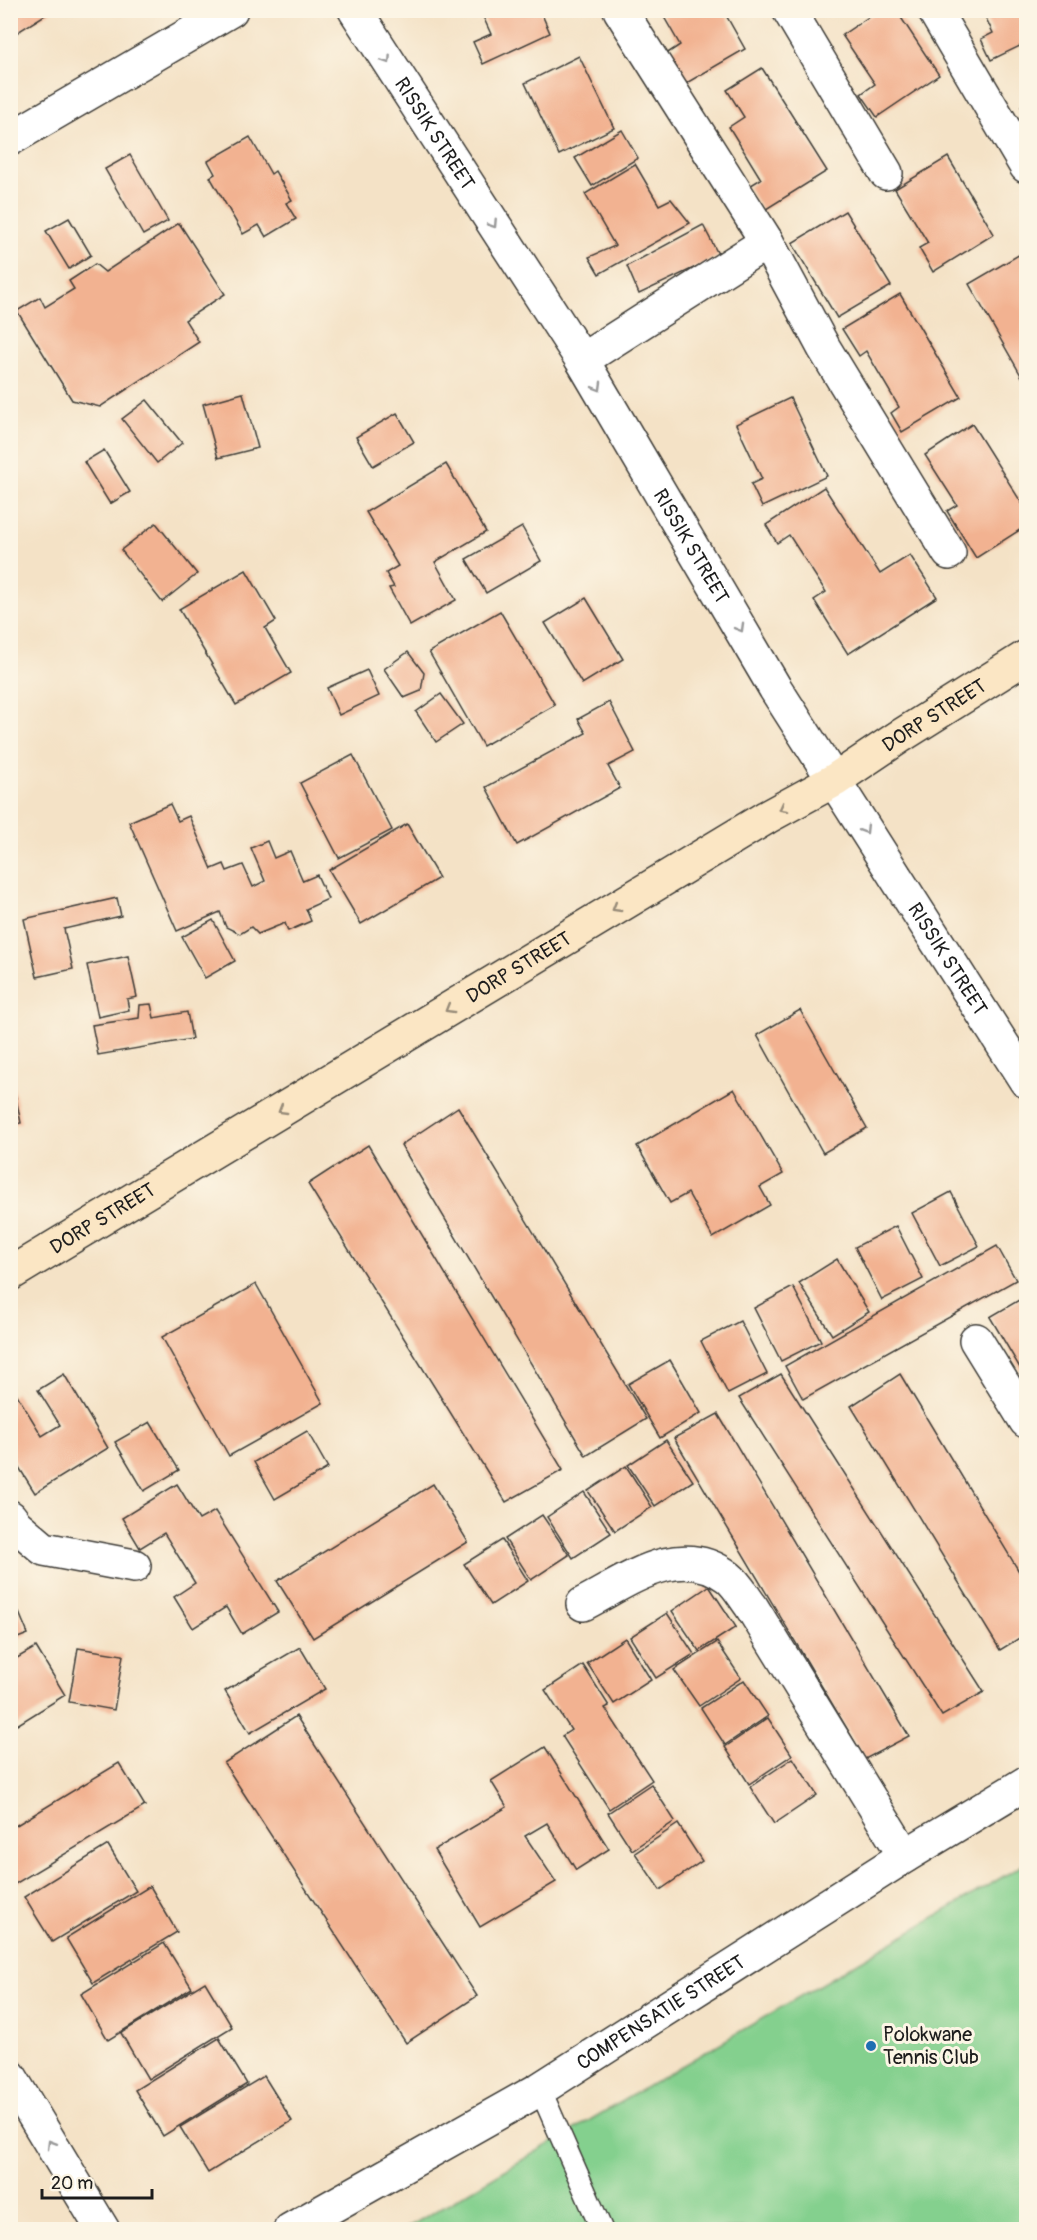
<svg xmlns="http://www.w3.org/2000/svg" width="1037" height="2240" viewBox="0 0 1037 2240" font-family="Pangolin,sans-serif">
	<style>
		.green { fill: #84d08e; stroke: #507655; stroke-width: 1.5 }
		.building { fill: #f2b291 }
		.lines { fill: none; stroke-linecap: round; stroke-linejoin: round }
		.lane-casing { stroke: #3c3a36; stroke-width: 24 }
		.street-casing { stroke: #3c3a36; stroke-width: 36 }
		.secondary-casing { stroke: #3c3a36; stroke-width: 36 }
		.lane { stroke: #fff; stroke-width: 21 }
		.street { stroke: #fff; stroke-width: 33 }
		.secondary { stroke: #fbe6c4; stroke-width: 33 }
		.oneway { stroke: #999 }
		.oneway2 { stroke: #978b78 }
		.poi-dot { fill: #1f6fb2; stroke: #fcf5e5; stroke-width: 2 }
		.labels { text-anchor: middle; stroke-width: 6; stroke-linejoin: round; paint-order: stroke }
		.street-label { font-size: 20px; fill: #1c1c1c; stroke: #fcf5e5 }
		.poi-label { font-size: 20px; fill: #1c1c1c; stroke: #fcf5e5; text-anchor: start }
	</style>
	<rect width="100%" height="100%" fill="#fcf5e5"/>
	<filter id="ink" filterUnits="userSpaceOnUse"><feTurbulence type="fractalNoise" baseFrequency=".0167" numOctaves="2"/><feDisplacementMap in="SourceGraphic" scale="12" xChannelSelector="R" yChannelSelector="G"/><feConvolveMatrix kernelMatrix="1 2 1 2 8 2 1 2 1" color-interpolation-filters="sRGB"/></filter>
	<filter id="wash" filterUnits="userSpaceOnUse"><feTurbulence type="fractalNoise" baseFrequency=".008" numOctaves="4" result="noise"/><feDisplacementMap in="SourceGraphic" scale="24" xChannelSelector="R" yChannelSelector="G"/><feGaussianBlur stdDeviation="1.35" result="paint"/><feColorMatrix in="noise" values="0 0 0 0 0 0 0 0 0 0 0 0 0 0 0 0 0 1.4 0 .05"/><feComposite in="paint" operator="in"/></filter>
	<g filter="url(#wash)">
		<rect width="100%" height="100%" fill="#f4e2c6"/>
		<polygon class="green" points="1026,1863 1026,2229 405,2229"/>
		<g id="blocks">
			<g class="building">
				<polygon points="10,10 53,10 10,37"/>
				<polygon points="480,10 540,10 550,33 483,64 473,42 491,34"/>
				<polygon points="660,10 723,10 745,49 678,88 660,58 680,45"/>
				<polygon points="879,10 896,10 939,75 877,117 861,94 875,84 842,35"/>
				<polygon points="982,10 1026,10 1026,43 991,60 981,39 993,33"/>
				<polygon points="579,56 614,128 559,155 525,83"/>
				<polygon points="762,68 827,171 763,211 748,187 761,179 729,127 744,117 727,90"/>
				<polygon points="1026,103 1026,119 1021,106"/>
				<polygon points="622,130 638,158 592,186 575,158"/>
				<polygon points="250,137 271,174 275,171 292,200 286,203 296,219 266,237 259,225 243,234 210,177 215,174 208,161"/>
				<polygon points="130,155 168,221 143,235 105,169"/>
				<polygon points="948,157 994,234 933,272 919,248 928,243 895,189"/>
				<polygon points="635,164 659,205 671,199 690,223 599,274 589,257 615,246 585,194"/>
				<polygon points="845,211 891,286 837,318 792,243"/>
				<polygon points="69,218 91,255 69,269 46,231"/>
				<polygon points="179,223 225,294 185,320 199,342 100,407 72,400 17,311 40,297 45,307 74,289 69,281 95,264 105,272"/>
				<polygon points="703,225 719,256 639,294 627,266"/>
				<polygon points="1022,253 1026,261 1026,384 969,284"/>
				<polygon points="900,294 961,397 902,432 891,413 899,407 866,351 859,356 842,329"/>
				<polygon points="243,393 258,448 218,458 203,404"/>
				<polygon points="790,398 827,476 762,507 751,484 762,479 736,424"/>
				<polygon points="147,400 182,443 157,463 122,419"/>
				<polygon points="397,413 414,442 373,466 356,437"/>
				<polygon points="972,424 1026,510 1026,526 976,558 947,511 957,505 925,455"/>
				<polygon points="104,450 130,492 110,504 84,462"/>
				<polygon points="446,464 486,532 435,562 456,600 410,626 389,588 394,587 386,573 398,566 366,512"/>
				<polygon points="824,487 880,574 910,555 937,597 848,654 814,600 826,592 789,535 777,543 766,525"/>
				<polygon points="156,523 197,574 162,602 121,550"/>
				<polygon points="522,527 541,561 486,593 466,559"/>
				<polygon points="246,570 276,621 265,628 291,673 236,705 179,609"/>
				<polygon points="586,598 623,659 582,684 545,623"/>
				<polygon points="500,611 555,705 483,746 429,652"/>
				<polygon points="408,652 424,673 421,691 404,698 384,669"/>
				<polygon points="367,670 379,696 339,715 327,688"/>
				<polygon points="441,694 463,724 436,742 416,712"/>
				<polygon points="609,702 635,752 608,766 620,788 517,845 486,787 586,733 578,719"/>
				<polygon points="353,755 392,830 339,858 300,783"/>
				<polygon points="170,804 178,821 189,816 212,869 224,864 227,871 243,865 253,887 265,881 251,848 267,841 274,858 290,851 303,881 317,875 328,899 306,909 311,921 288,931 285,923 258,934 251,927 240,934 226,927 220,912 177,931 129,822"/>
				<polygon points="407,824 439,878 361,924 329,870"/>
				<polygon points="117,898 121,916 64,929 73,969 37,977 24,919"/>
				<polygon points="213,920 235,961 205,978 182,937"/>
				<polygon points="128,956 137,997 127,999 129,1010 98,1017 87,965"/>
				<polygon points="151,1004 154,1018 187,1012 192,1039 98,1055 92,1025 139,1018 140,1005"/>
				<polygon points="800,1010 867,1128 823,1153 757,1035"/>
				<polygon points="10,1069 21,1123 10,1125"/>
				<polygon points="734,1089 783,1174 760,1187 770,1205 713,1238 688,1193 670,1203 637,1146"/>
				<polygon points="458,1107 646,1419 586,1456 401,1145"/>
				<polygon points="368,1145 563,1470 506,1502 308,1184"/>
				<polygon points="951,1192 979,1246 940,1266 912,1213"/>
				<polygon points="896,1226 923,1279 882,1300 855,1247"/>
				<polygon points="997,1246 1016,1280 803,1399 785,1366"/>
				<polygon points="837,1259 869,1312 832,1335 799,1283"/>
				<polygon points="256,1284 323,1403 229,1456 162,1337"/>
				<polygon points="793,1287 821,1341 781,1361 754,1308"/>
				<polygon points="1026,1296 1026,1378 990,1317"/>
				<polygon points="740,1321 767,1374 728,1394 701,1341"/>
				<polygon points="670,1360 701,1413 660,1438 628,1384"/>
				<polygon points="64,1374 108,1448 35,1493 10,1453 10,1397 16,1393 42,1436 60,1425 38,1390"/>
				<polygon points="781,1374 984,1692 942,1716 739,1398"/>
				<polygon points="900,1374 1026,1583 1026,1634 1000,1650 851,1406"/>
				<polygon points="718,1414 909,1736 865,1759 674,1438"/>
				<polygon points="150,1422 179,1470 144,1491 115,1442"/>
				<polygon points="307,1431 328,1468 275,1499 254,1462"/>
				<polygon points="666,1440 693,1481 655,1506 628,1465"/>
				<polygon points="626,1466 652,1507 615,1531 588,1491"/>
				<polygon points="177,1484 199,1520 215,1511 278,1612 242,1634 226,1607 193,1628 174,1597 195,1583 164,1533 140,1548 122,1518"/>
				<polygon points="433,1484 468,1542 313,1638 277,1581"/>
				<polygon points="584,1492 611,1533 573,1558 547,1517"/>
				<polygon points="542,1515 569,1555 531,1580 505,1539"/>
				<polygon points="502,1540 528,1581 491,1605 464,1564"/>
				<polygon points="709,1586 736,1627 699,1651 672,1611"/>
				<polygon points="10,1591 28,1634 10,1641"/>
				<polygon points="667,1613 694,1654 656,1678 630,1637"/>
				<polygon points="625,1638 651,1680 614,1704 587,1663"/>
				<polygon points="717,1642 741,1678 699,1706 674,1670"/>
				<polygon points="36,1647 65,1695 17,1725 10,1715 10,1662"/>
				<polygon points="300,1647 325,1689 250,1733 225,1691"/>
				<polygon points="78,1648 123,1655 114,1710 69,1702"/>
				<polygon points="583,1665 609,1706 605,1708 652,1780 609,1809 562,1736 571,1730 545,1690"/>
				<polygon points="744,1680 768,1716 725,1745 701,1708"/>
				<polygon points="296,1716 477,1996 406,2043 224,1763"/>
				<polygon points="768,1718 792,1755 749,1784 725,1747"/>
				<polygon points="545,1747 609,1849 576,1870 547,1823 525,1836 556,1882 480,1927 434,1850 507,1807 491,1781"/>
				<polygon points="793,1758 817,1795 774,1824 750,1787"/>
				<polygon points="119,1763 145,1806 10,1887 10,1829"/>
				<polygon points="651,1784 675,1821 632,1850 608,1813"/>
				<polygon points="678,1824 702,1861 660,1890 635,1853"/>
				<polygon points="108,1845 136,1891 52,1942 24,1897"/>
				<polygon points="150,1886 177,1932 93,1983 66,1938"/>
				<polygon points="164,1943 192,1988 108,2040 81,1994"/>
				<polygon points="205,1982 232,2027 148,2079 121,2033"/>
				<polygon points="219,2038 247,2084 163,2136 135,2090"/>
				<polygon points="264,2076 292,2121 208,2173 180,2127"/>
			</g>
		</g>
	</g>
	<g filter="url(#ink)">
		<use href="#blocks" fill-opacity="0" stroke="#3c3a36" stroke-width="1.5"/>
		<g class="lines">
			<g class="lane-casing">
				<polyline id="lane" points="540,2089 602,2230"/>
			</g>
			<g class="street-casing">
				<g id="street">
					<path id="s1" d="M 355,10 L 582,360 L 775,688 L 1026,1081"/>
					<polyline points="789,10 886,173"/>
					<polyline points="934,10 1026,166"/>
					<polyline points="10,139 231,10"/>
					<polyline points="767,242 824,348 949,553"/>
					<polyline points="582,360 767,242 620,10"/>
					<polyline points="976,1340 1026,1421"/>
					<polyline points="10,1517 16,1525 44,1549 134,1566"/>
					<path d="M 583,1604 C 628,1581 680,1540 728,1577 C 737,1584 744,1597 751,1606 L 905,1856"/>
					<polyline points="10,2076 103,2230"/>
					<path id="s2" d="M 290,2230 L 540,2089 L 905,1856 L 1026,1783"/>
				</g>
			</g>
			<g class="secondary-casing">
				<g id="secondary">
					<path id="s3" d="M 10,1274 L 767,817 L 835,780 L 899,737 L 1026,657"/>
				</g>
			</g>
			<use href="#lane" class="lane"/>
			<use href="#street" class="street"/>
			<use href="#secondary" class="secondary"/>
		</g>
		<defs><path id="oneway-chevron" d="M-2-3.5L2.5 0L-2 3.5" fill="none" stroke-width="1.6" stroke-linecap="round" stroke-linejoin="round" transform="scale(1.5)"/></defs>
		<g class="oneway">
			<use href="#oneway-chevron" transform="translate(387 60) rotate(57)"/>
			<use href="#oneway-chevron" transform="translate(493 224) rotate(57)"/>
			<use href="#oneway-chevron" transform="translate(598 387) rotate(60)"/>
			<use href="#oneway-chevron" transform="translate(740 628) rotate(60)"/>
			<use href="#oneway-chevron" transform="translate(865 830) rotate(58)"/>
			<use href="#oneway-chevron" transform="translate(51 2144) rotate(-121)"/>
		</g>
		<g class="oneway2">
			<use href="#oneway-chevron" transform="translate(783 808) rotate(152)"/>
			<use href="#oneway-chevron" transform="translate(616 908) rotate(149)"/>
			<use href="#oneway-chevron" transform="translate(449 1009) rotate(149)"/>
			<use href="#oneway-chevron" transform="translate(282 1110) rotate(149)"/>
		</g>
	</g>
	<circle class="poi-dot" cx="871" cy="2046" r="6"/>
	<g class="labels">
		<g class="street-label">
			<text dy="7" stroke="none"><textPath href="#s1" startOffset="147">RISSIK STREET</textPath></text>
			<text dy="7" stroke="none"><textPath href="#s1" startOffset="633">RISSIK STREET</textPath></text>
			<text dy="7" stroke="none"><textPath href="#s3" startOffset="1080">DORP STREET</textPath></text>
			<text dy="7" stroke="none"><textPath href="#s1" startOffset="1119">RISSIK STREET</textPath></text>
			<text dy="7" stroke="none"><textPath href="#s3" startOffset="594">DORP STREET</textPath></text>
			<text dy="7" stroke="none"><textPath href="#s3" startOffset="108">DORP STREET</textPath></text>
			<text dy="7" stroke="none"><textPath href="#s2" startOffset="430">COMPENSATIE STREET</textPath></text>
		</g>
		<g class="poi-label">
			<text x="883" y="2041">Polokwane<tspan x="883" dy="23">Tennis Club</tspan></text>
		</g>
	</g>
	<rect width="1037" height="2240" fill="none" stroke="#fcf5e5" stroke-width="36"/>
	<path d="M42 2189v9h110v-9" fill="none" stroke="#1c1c1c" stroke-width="3"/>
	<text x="51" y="2189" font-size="18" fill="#1c1c1c" stroke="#fcf5e5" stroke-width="4.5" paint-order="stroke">20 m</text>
</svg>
